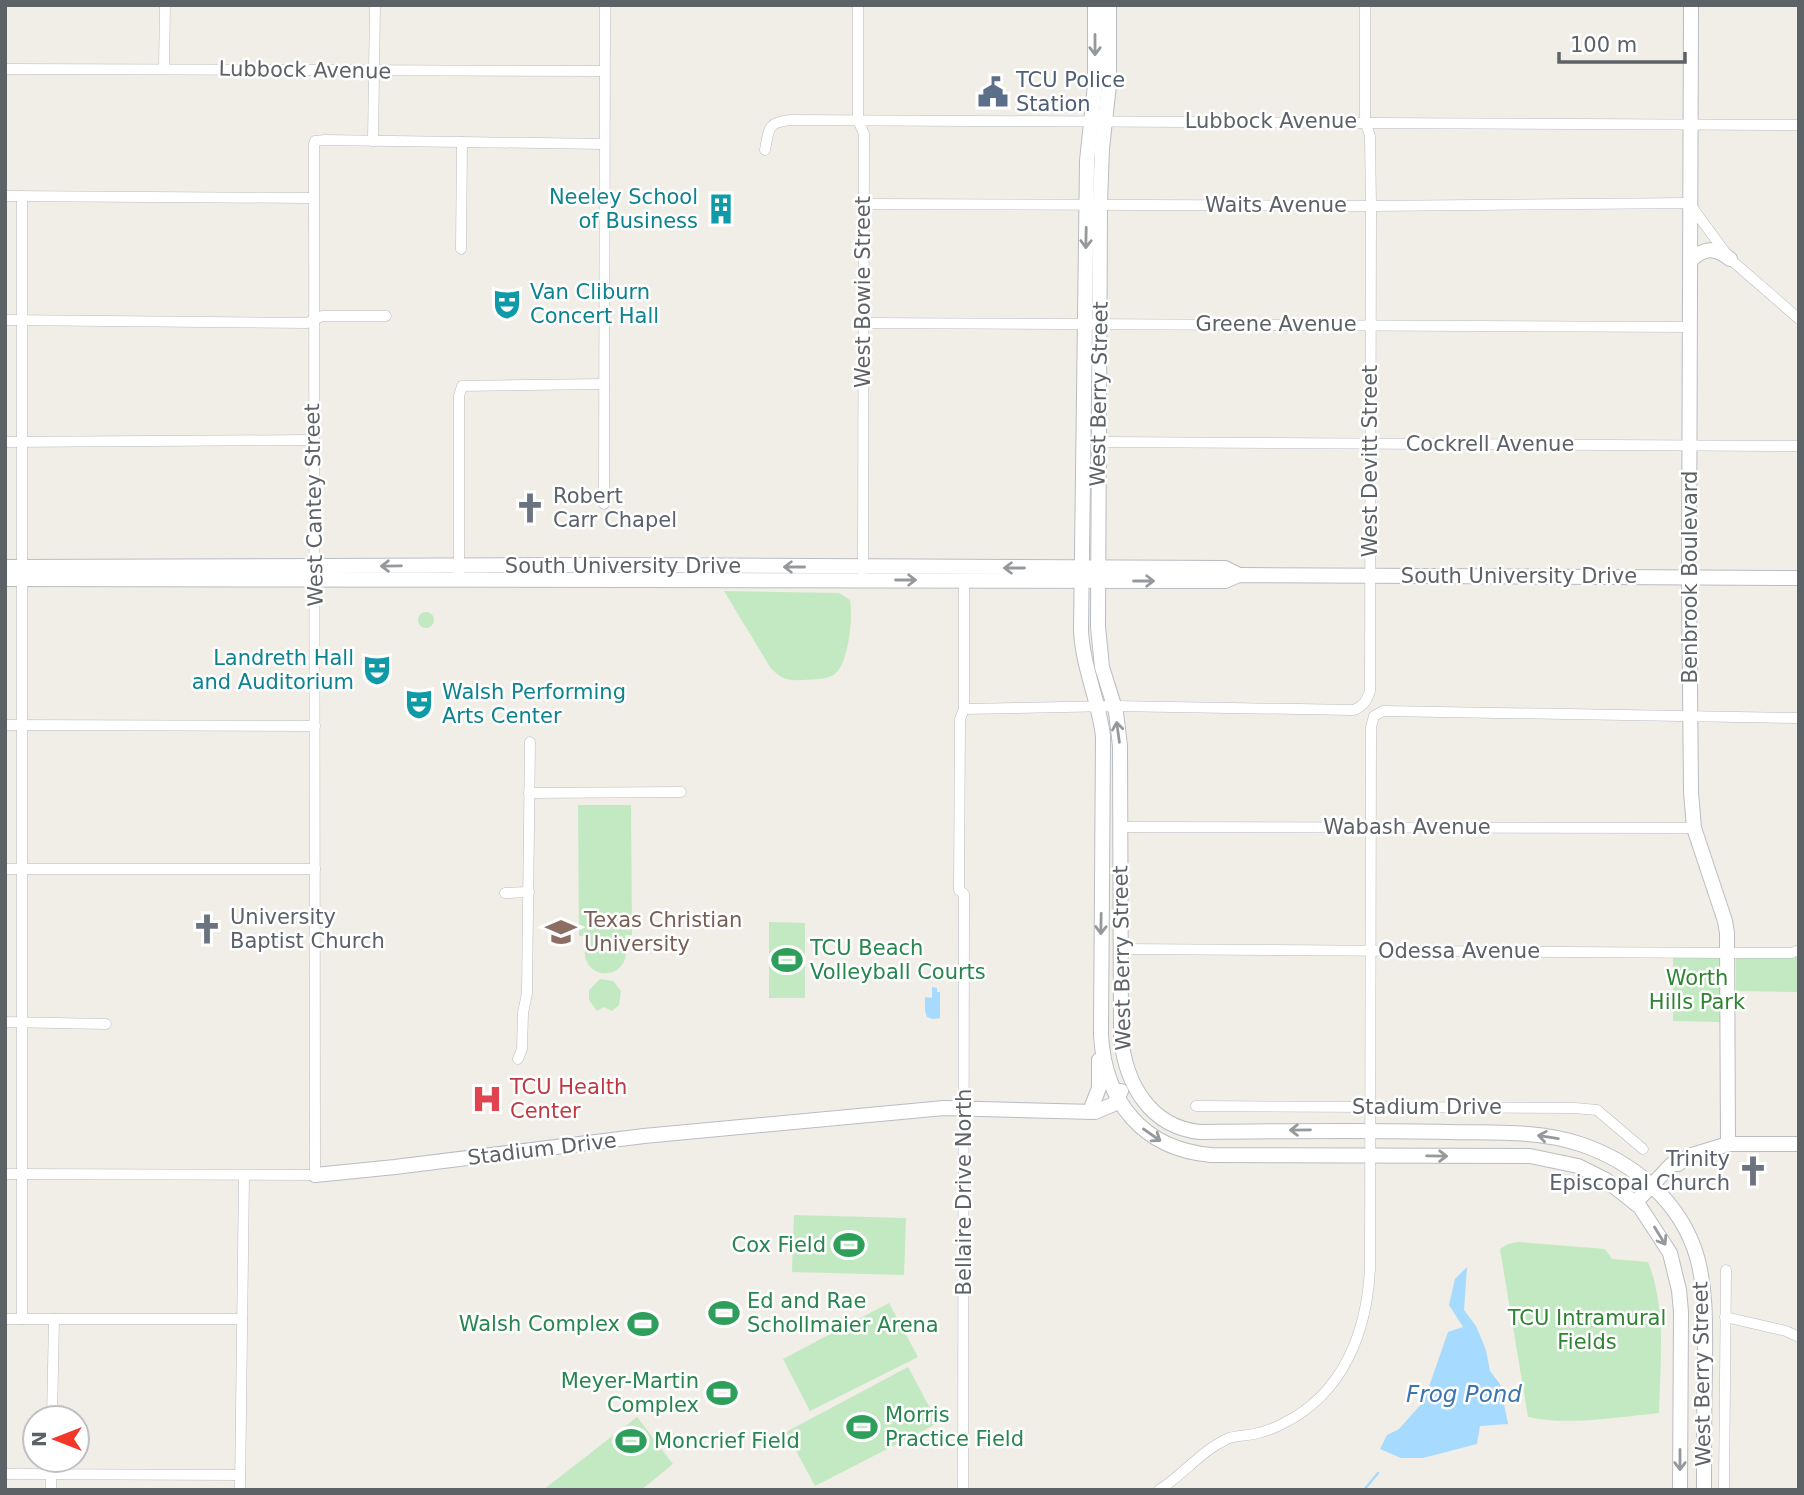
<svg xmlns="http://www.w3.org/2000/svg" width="1804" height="1495" viewBox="0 0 1804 1495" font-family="'DejaVu Sans',sans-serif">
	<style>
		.green { fill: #c2e9c1 }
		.water { fill: #a7daff }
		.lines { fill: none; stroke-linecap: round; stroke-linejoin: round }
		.stream { stroke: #a7daff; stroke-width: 2.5 }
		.street-casing { stroke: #b8bcc0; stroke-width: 11 }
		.secondary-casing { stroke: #b9bdc2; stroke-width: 16 }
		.street { stroke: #fff; stroke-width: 10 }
		.secondary { stroke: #fff; stroke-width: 14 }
		.oneway { stroke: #96999c }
		.labels { text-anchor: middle; stroke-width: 5; stroke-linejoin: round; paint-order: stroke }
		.street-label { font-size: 21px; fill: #5d6267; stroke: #fff }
		.service-label { font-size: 21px; fill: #4e5e75; stroke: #fff; text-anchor: start }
		.culture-label { font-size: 21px; fill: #0d838f; stroke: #fff; text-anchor: end }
		.worship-label { font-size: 21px; fill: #5b616d; stroke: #fff; text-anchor: start }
		.education-label { font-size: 21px; fill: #785e54; stroke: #fff; text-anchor: start }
		.leisure-label { font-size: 21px; fill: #27864d; stroke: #fff; text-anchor: start }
		.park-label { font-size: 21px; fill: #308332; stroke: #fff }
		.health-label { font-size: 21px; fill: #be3a42; stroke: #fff; text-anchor: start }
		.water-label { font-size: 23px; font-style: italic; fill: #3b74af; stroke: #fff }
	</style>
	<rect width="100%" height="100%" fill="#f0eee6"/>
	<g class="green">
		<path d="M 724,591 L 839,593 L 850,600 C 853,617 849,662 835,674 C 827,680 813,679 803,680 C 787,681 781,679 770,667 Z"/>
		<circle cx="426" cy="620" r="8"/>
		<path d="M 578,805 L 631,805 L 632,935 L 625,935 C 625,943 627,951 625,959 C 620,975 598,979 588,964 C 583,956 585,945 585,936 L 579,936 Z"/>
		<polygon points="769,922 805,923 805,998 769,998"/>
		<polygon points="1736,956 1799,956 1799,992 1736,991"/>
		<polygon points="1673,958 1721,958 1720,1022 1673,1021"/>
		<polygon points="600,979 613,981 621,991 619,1005 612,1011 604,1007 597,1011 589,1000 589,990"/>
		<polygon points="794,1215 906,1218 904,1275 792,1272"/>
		<path d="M 1518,1242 L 1605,1249 L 1612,1259 L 1648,1262 C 1667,1309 1660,1364 1659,1413 C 1616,1417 1570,1426 1528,1417 L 1500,1249 L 1508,1244 Z"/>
		<polygon points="889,1303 918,1357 810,1411 783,1359"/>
		<polygon points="908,1367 938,1423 815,1486 786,1432"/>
		<polygon points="637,1417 673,1464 641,1490 543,1490"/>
	</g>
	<g class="water">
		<polygon points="932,987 937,988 937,992 940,992 940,1018 933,1019 927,1017 925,1011 925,997 932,998"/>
		<polygon points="1467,1267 1464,1310 1476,1326 1486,1350 1490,1371 1500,1384 1508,1424 1480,1426 1477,1444 1423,1458 1401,1458 1380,1449 1387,1435 1399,1429 1424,1401 1448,1332 1463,1327 1449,1305 1455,1279"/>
	</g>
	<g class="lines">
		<polyline class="stream" points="1364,1490 1378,1473"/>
		<g class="street-casing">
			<g id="street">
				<polyline points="858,5 858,120 864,134 863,571"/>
				<polyline points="164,68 165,5"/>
				<polyline points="5,69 604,71"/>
				<polyline points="373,141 375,5"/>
				<path d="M 765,150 C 769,129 767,122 791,120 L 1799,125"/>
				<polyline points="5,196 312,198"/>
				<polyline points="864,204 1371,206 1689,203 1730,259 1799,319"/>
				<polyline points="461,249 462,142"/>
				<polyline points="5,320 307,323 322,316 386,316"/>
				<polyline points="863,323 1690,327"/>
				<polyline points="5,442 313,440"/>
				<polyline points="1098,442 1799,446"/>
				<polyline points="604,504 605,5"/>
				<polyline points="459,571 459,396 462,386 604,384"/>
				<path d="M 964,709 L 1114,706 L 1354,710 C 1363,706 1367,701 1370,691 L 1371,206 L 1370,136 L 1365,121 L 1365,5"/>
				<polyline points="5,725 315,726"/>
				<polyline points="529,793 681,792"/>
				<polyline points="1120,827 1694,828"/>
				<polyline points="5,869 315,869"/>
				<polyline points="505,893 529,892"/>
				<polyline points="1120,949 1728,953 1792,953 1799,950"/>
				<polyline points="5,1022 106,1024"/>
				<polyline points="518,1059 522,1049 523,1013 527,993 530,742"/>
				<polyline points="1196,1106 1575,1108 1597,1110 1643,1149"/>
				<polyline points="5,1174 315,1175 314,144 315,141 325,140 604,144"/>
				<polyline points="1725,1317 1786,1331 1799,1337"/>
				<polyline points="5,1319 242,1319"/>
				<polyline points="22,1319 22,196"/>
				<polyline points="52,1418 54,1319"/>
				<polyline points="5,1474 240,1475"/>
				<polyline points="51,1490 51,1460"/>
				<polyline points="240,1490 244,1176"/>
				<polyline points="963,1490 964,894 959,890 960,719 964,709 964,580"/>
				<path d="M 1159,1490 C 1184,1474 1201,1451 1227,1439 C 1235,1435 1245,1436 1254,1434 C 1264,1432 1275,1428 1284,1423 C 1344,1393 1367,1331 1370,1268 L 1371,727 L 1374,716 L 1383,711 L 1799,718"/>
				<polyline points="1724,1490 1726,1270"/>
			</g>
		</g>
		<g class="secondary-casing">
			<g id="secondary">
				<path d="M 1095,5 L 1095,85 L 1087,161 L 1081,631 C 1083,668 1099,701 1103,736 L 1101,1035 C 1105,1102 1143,1149 1211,1155 L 1530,1156 L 1578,1166 L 1606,1180 L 1640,1207 L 1670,1253 L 1679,1290 L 1681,1312 L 1680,1490"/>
				<path d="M 1109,5 L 1109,85 L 1102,148 L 1100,203 L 1098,627 L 1102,667 L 1116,712 L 1120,746 L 1121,1038 C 1126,1084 1150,1127 1200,1132 C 1283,1131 1366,1130 1449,1132 C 1492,1133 1538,1130 1580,1144 C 1634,1162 1681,1202 1697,1257 C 1707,1293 1705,1331 1705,1368 C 1704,1409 1704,1449 1704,1490"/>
				<polyline points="1691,5 1689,577 1691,792 1694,828 1725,921 1727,933 1728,1144"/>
				<path d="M 1690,261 C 1704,247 1715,247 1730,259"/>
				<polyline points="5,567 603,565 1225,568 1239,575"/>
				<polyline points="5,579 1190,581 1225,581 1239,575 1799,578"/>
				<polyline points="1092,1106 1099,1088 1099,1060"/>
				<polyline points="315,1175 395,1167 644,1136 944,1108 1095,1112 1114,1104 1121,1091"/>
				<polyline points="1635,1203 1672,1164 1678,1164 1689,1156 1728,1144 1799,1144"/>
			</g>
		</g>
		<use href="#street" class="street"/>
		<use href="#secondary" class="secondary"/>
	</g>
	<defs><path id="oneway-shaft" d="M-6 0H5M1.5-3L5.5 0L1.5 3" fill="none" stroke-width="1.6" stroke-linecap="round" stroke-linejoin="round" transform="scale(1.75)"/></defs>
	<g class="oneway">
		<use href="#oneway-shaft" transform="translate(1095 45) rotate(90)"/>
		<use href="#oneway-shaft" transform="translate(1086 238) rotate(91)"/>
		<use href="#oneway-shaft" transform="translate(391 566) rotate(179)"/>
		<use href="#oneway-shaft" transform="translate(794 567) rotate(-180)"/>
		<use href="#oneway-shaft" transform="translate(1014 568) rotate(-180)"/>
		<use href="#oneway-shaft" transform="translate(906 580)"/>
		<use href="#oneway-shaft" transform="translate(1144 581)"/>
		<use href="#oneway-shaft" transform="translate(1118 732) rotate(-98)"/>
		<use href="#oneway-shaft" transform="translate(1101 924) rotate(91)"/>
		<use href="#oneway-shaft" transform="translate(1300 1130) rotate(179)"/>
		<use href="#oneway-shaft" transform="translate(1152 1135) rotate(35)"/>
		<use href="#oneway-shaft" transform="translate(1548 1137) rotate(-171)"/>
		<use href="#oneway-shaft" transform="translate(1437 1156) rotate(1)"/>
		<use href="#oneway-shaft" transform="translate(1660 1236) rotate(58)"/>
		<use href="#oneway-shaft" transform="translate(1680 1460) rotate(90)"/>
	</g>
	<defs>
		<g id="civic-bare" transform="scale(2.415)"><path d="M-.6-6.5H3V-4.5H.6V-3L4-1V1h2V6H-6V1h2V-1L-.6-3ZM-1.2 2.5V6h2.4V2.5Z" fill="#5c6f8a" stroke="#fff" stroke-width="2.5" paint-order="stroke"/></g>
		<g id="building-bare" transform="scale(2.415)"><path d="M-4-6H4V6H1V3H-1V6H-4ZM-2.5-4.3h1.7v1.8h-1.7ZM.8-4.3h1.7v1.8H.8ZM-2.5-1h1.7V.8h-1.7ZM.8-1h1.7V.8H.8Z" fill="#0f9aa8" stroke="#fff" stroke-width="2.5" paint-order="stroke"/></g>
		<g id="theatre-bare" transform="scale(2.415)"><path d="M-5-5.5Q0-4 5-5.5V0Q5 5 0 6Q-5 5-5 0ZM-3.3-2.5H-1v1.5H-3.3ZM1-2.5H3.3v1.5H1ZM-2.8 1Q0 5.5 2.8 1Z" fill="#0f9aa8" stroke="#fff" stroke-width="2.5" paint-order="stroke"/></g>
		<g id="church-bare" transform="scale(2.415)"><path d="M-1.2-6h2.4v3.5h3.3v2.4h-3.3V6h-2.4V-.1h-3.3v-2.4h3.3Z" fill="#6b7280" stroke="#fff" stroke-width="2.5" paint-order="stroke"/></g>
		<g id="university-bare" transform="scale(2.415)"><path d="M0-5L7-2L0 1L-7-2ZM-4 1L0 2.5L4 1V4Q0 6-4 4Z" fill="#8d6e63" stroke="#fff" stroke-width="2.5" paint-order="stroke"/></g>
		<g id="stadium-bare" transform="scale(2.415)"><path d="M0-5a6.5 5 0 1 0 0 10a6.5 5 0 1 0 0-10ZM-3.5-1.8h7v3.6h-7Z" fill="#2e9e5b" stroke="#fff" stroke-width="2.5" paint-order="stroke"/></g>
		<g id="hospital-bare" transform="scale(2.415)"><path d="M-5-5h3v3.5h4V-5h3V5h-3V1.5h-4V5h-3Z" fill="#e0444e" stroke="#fff" stroke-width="2.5" paint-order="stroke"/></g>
	</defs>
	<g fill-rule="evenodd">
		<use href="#civic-bare" x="993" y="92"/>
		<use href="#building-bare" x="721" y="209"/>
		<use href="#theatre-bare" x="507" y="304"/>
		<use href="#church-bare" x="530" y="508"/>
		<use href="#theatre-bare" x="377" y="670"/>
		<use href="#theatre-bare" x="419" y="704"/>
		<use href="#church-bare" x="207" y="929"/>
		<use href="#university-bare" x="561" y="932"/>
		<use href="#stadium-bare" x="787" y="960"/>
		<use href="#hospital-bare" x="487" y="1099"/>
		<use href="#church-bare" x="1753" y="1171"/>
		<use href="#stadium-bare" x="849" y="1245"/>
		<use href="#stadium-bare" x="724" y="1313"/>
		<use href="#stadium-bare" x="643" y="1324"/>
		<use href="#stadium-bare" x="722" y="1393"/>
		<use href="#stadium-bare" x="862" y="1427"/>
		<use href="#stadium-bare" x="631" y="1441"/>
	</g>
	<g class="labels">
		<g class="street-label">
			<text transform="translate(305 70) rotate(1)" y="7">Lubbock Avenue</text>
			<text x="1271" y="128">Lubbock Avenue</text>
			<text x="1276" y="212">Waits Avenue</text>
			<text transform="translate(863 292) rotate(-90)" y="7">West Bowie Street</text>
			<text x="1276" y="331">Greene Avenue</text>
			<text transform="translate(1099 394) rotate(-89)" y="7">West Berry Street</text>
			<text x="1490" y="451">Cockrell Avenue</text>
			<text transform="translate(1370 461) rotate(-90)" y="7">West Devitt Street</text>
			<text transform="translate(314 505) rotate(-91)" y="7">West Cantey Street</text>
			<text x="623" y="573">South University Drive</text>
			<text x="1519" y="583">South University Drive</text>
			<text transform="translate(1690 577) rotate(-90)" y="7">Benbrook Boulevard</text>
			<text x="1407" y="834">Wabash Avenue</text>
			<text x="1459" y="958">Odessa Avenue</text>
			<text transform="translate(1122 958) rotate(-91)" y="7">West Berry Street</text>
			<text x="1427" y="1114">Stadium Drive</text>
			<text transform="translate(542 1149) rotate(-7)" y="7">Stadium Drive</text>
			<text transform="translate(964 1192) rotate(-90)" y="7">Bellaire Drive North</text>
			<text transform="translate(1702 1374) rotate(-91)" y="7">West Berry Street</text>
		</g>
		<g class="service-label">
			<text x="1016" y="87">TCU Police<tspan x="1016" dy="24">Station</tspan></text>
		</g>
		<g class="culture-label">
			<text x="698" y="204">Neeley School<tspan x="698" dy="24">of Business</tspan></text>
			<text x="530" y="299" text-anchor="start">Van Cliburn<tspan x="530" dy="24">Concert Hall</tspan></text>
			<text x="354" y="665">Landreth Hall<tspan x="354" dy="24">and Auditorium</tspan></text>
			<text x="442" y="699" text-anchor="start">Walsh Performing<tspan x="442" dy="24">Arts Center</tspan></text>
		</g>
		<g class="worship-label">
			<text x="553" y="503">Robert<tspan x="553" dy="24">Carr Chapel</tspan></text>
			<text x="230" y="924">University<tspan x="230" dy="24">Baptist Church</tspan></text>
			<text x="1730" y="1166" text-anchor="end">Trinity<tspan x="1730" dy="24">Episcopal Church</tspan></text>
		</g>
		<g class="education-label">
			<text x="584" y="927">Texas Christian<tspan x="584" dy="24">University</tspan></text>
		</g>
		<g class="leisure-label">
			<text x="810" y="955">TCU Beach<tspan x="810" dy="24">Volleyball Courts</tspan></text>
			<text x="826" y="1252" text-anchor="end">Cox Field</text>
			<text x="747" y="1308">Ed and Rae<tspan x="747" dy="24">Schollmaier Arena</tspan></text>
			<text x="620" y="1331" text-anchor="end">Walsh Complex</text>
			<text x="699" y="1388" text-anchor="end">Meyer-Martin<tspan x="699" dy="24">Complex</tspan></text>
			<text x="885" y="1422">Morris<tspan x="885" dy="24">Practice Field</tspan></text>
			<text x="654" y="1448">Moncrief Field</text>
		</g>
		<g class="park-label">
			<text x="1697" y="985">Worth<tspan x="1697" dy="24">Hills Park</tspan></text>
			<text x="1587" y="1325">TCU Intramural<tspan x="1587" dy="24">Fields</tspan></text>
		</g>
		<g class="health-label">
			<text x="510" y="1094">TCU Health<tspan x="510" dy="24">Center</tspan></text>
		</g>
		<g class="water-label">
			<text x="1464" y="1402">Frog Pond</text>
		</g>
	</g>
	<rect width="1804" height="1495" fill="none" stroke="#5d6267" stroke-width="14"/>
	<g transform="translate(56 1439) rotate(270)"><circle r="33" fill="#ffffff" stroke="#bec0c2" stroke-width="2"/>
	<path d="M0-5L12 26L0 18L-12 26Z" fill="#f33729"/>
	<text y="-10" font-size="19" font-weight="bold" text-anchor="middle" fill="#5d6267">N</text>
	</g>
	<path d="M1559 52v10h126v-10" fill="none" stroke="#5d6267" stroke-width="3.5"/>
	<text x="1570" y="52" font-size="21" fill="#5d6267" stroke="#ffffff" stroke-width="5" paint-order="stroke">100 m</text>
</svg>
